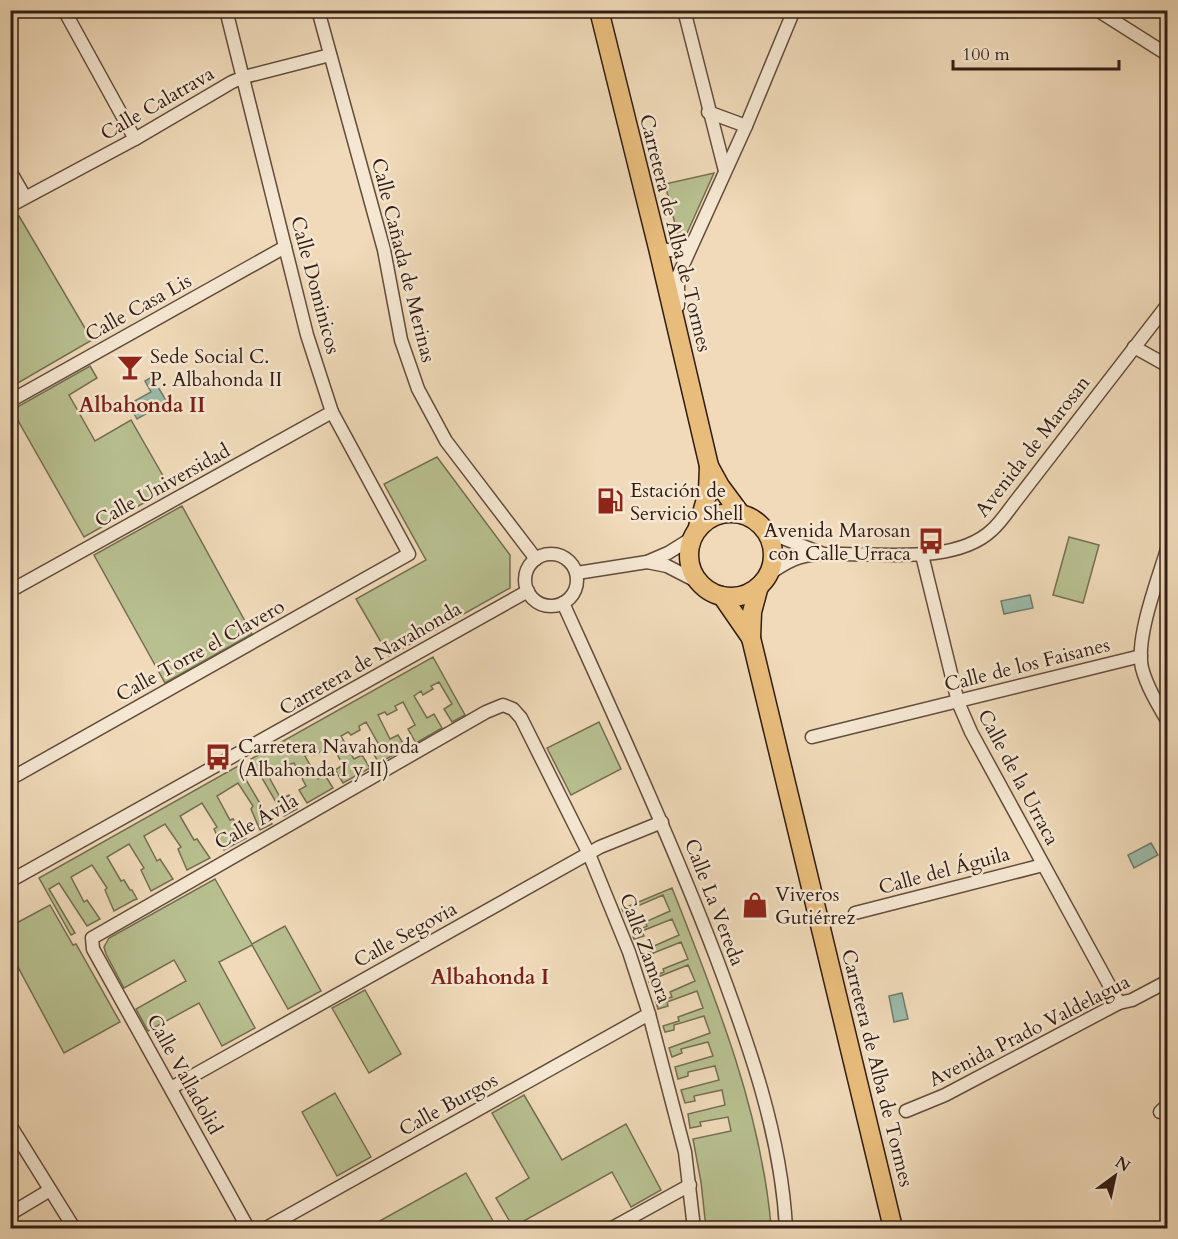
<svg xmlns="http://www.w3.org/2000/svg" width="1178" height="1239" viewBox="0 0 1178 1239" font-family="Cardo,serif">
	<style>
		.green { fill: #b8c090; stroke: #756e52; stroke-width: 1.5 }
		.water { fill: #9bbba9; stroke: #717c6d; stroke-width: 1.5 }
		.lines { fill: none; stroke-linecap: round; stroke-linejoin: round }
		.street-casing { stroke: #624c3c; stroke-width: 15 }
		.primary-casing { stroke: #321d13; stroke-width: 21 }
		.street { stroke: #f5e7d2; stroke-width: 12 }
		.primary { stroke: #e8bd7c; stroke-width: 18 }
		.labels { text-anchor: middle; stroke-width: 5; stroke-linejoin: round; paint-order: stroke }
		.street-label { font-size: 20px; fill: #321d13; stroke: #f5e7d2 }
		.poi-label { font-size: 20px; fill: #321d13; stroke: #f5e7d2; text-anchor: start }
		.neighbourhood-label { font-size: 21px; font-weight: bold; fill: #7a1f14; stroke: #f5e7d2 }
	</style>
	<rect width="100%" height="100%" fill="#f0dab9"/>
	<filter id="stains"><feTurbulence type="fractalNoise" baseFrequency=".00333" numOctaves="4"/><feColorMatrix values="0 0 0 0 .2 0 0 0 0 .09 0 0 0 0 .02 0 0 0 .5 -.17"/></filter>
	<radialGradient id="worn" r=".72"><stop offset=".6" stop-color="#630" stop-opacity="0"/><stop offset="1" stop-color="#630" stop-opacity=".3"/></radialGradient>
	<g class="green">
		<polygon points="714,173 683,242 680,244 665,184"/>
		<polygon points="19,216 92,340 11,387 11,221"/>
		<polygon points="90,366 97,378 69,395 95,441 131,420 170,488 84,537 12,410"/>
		<polygon points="437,457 510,555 510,588 389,656 356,599 426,560 384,484"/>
		<polygon points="182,506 252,634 165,683 94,555"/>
		<polygon points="1069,537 1099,545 1083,603 1053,595"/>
		<polygon points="433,657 465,715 452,722 444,709 452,704 439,682 431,686 433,689 423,695 421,691 414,696 427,718 434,714 442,728 416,743 408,729 415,725 403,702 395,706 397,710 387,715 385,712 378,715 390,739 398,735 406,748 379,763 371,750 379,745 366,722 359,726 360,730 351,735 348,732 341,736 354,759 362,755 370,768 343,783 335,770 343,765 330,742 323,746 324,750 314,755 312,752 305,756 318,779 325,775 333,788 307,803 299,790 306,786 294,763 286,766 288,770 278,776 276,772 269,777 281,799 289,795 297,809 284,816 251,759"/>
		<polygon points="599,722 621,769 571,795 547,748"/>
		<polygon points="238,766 272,824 260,830 251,809 253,806 238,783 217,796 230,820 233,819 246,838 224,850 214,829 217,827 202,803 180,816 194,840 197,839 210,858 187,870 178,849 181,847 165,824 144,836 157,861 160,859 173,879 151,891 141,870 144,868 129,844 107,857 121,881 124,880 130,890 132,890 137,899 134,900 114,911 105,890 107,888 92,865 71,877 84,902 87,900 100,919 87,926 59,883 49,889 75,933 71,935 39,878"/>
		<polygon points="215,879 252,944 285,926 321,991 288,1009 252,945 219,962 255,1028 222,1046 199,1003 148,1031 136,1009 186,981 174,960 124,988 106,954 104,947 109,938"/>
		<path d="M 672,888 C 715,997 760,1107 771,1225 L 706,1228 L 701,1182 L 693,1139 L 731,1131 L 728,1117 L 700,1122 L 701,1126 L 690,1128 L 688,1114 L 725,1105 L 722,1090 L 694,1096 L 695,1101 L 685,1103 L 681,1090 L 719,1080 L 715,1066 L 688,1072 L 688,1076 L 678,1079 L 675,1067 L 713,1056 L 708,1042 L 681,1049 L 682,1053 L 672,1057 L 669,1048 L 710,1033 L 704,1016 L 674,1025 L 674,1030 L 665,1032 L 663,1026 L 679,1021 L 678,1017 L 703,1008 L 697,991 L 667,1002 L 668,1006 L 658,1009 L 656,1002 L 672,997 L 670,992 L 695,981 L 688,965 L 658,977 L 660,982 L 650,985 L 648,978 L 664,972 L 663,969 L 688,959 L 681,942 L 651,954 L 652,959 L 643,962 L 640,955 L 655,950 L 654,946 L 679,935 L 672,919 L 642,931 L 644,936 L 634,939 L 632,933 L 647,926 L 645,922 L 670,911 L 663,895 L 633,908 L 634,912 L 625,916 L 622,909 Z"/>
		<polygon points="50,905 73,945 76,944 120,1022 64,1053 11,954 11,926"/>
		<polygon points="365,990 401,1054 369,1073 332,1008"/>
		<polygon points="335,1093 371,1157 337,1176 302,1112"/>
		<polygon points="524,1095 562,1160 626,1124 661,1190 631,1207 612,1172 513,1227 496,1198 529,1178 492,1113"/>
		<polygon points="466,1173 497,1228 367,1228"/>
	</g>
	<g class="water">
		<polygon points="152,377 167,402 137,419 129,404 151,392 145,381"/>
		<polygon points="1030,595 1033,608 1004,614 1001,601"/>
		<polygon points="1151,843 1158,855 1134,868 1128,855"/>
		<polygon points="902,993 908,1019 894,1022 889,996"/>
	</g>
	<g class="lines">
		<g class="street-casing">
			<g id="street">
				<polyline points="64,10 135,139"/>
				<polyline points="318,10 384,250 401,340 418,389 446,441 536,559"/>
				<polyline points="684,10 725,171"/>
				<polyline points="1097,10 1168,55"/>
				<polyline points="708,112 746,126"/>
				<polyline points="10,171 25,197"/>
				<polyline points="10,206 135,139 232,82 244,77 330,55"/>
				<path d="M 658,248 C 672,252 680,251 692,242"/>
				<polyline points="678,306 678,276 746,126 794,10"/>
				<polyline points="1134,347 1168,366"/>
				<polyline points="10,401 285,247"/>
				<polyline points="767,532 821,553"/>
				<path d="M 1168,546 C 1159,577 1135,637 1142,668 C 1147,687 1158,705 1168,722"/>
				<circle cx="551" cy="580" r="26"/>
				<polyline points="922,555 958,702 971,732 1119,1003"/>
				<polyline points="647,562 667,566 700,583"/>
				<polyline points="577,573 647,562 668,553 692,538"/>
				<path d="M 769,574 C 778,568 789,560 801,557 C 814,553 828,554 842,554 C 887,554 957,563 992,530 C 1001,522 1008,511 1015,502 L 1168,304"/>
				<polyline points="10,591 332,412"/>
				<path d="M 563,603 C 616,720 670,837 716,957 C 749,1045 781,1134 786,1228"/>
				<polyline points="812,737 1141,656"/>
				<polyline points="10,779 409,554 332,412 307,335 226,10"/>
				<polyline points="10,881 528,591"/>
				<polyline points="855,913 1043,865"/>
				<polyline points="171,1088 600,847 662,822"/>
				<polyline points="906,1111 945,1095 1119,1003 1132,1000 1168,981"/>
				<polyline points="1160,1112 1168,1104"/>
				<polyline points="10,1125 74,1228"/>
				<polyline points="10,1214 50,1190"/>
				<polyline points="248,1228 93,949 92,938 486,712 503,705 513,709 521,718 589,854 629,952 649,1014 685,1152 694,1228"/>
				<polyline points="266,1228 649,1014"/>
				<polyline points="612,1228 690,1185"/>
			</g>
		</g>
		<g class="primary-casing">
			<g id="primary">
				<polyline points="599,10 658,248 709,466 708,492 698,527"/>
				<polyline points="709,466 720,486 740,513"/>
				<circle cx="731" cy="555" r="42"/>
				<polyline points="759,586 752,612 751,638 893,1228"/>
				<polyline points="722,596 751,638"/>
			</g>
		</g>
		<use href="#street" class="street"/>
		<use href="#primary" class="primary"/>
	</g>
	<defs>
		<g id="bar-bare" transform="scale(2.07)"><path d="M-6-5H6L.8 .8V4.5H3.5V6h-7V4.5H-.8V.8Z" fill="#8f2418" stroke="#f5e7d2" stroke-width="2.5" paint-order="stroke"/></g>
		<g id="fuel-bare" transform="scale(2.07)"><path d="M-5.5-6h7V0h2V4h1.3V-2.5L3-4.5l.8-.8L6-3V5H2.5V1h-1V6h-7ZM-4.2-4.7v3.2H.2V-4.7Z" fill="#8f2418" stroke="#f5e7d2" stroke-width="2.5" paint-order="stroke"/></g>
		<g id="bus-bare" transform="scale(2.07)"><path d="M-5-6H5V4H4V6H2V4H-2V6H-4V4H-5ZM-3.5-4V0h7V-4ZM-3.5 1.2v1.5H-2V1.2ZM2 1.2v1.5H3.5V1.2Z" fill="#8f2418" stroke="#f5e7d2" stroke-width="2.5" paint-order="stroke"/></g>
		<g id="shop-bare" transform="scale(2.07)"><path d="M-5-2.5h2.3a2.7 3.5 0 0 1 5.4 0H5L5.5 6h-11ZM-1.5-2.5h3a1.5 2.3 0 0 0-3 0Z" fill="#8f2418" stroke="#f5e7d2" stroke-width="2.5" paint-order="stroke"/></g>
	</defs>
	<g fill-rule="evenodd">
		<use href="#bar-bare" x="130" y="367"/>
		<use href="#fuel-bare" x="610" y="501"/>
		<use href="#bus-bare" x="931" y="541"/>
		<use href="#bus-bare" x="218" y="757"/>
		<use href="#shop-bare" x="755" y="905"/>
	</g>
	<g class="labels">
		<g class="street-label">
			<text transform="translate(157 103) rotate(-30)" y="7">Calle Calatrava</text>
			<text transform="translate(676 233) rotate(76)" y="7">Carretera de Alba de Tormes</text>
			<text transform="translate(404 260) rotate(76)" y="7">Calle Cañada de Merinas</text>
			<text transform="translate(316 285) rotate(75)" y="7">Calle Dominicos</text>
			<text transform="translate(138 307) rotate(-29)" y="7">Calle Casa Lis</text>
			<text transform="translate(1032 446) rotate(-52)" y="7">Avenida de Marosan</text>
			<text transform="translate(162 485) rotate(-29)" y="7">Calle Universidad</text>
			<text transform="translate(200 650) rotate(-29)" y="7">Calle Torre el Clavero</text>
			<text transform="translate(370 658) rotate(-30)" y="7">Carretera de Navahonda</text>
			<text transform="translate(1027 664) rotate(-14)" y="7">Calle de los Faisanes</text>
			<text transform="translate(1019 777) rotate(62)" y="7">Calle de la Urraca</text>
			<text transform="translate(256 821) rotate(-30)" y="7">Calle Ávila</text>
			<text transform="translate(944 870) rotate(-15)" y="7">Calle del Águila</text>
			<text transform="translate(715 902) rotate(69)" y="7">Calle La Vereda</text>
			<text transform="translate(405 934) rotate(-29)" y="7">Calle Segovia</text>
			<text transform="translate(646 948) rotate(70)" y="7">Calle Zamora</text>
			<text transform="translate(1029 1030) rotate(-27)" y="7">Avenida Prado Valdelagua</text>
			<text transform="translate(878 1068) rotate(76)" y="7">Carretera de Alba de Tormes</text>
			<text transform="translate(185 1074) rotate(61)" y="7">Calle Valladolid</text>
			<text transform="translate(448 1104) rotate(-29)" y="7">Calle Burgos</text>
		</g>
		<g class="poi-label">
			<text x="150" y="363">Sede Social C.<tspan x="150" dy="23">P. Albahonda II</tspan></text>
			<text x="630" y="497">Estación de<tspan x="630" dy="23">Servicio Shell</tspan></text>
			<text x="911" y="537" text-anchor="end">Avenida Marosan<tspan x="911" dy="23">con Calle Urraca</tspan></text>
			<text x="238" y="753">Carretera Navahonda<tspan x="238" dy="23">(Albahonda I y II)</tspan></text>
			<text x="775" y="901">Viveros<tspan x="775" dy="23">Gutiérrez</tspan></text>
		</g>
		<g class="neighbourhood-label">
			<text x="142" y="412">Albahonda II</text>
			<text x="490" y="984">Albahonda I</text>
		</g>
	</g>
	<rect width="1178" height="1239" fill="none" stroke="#f0dab9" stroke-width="36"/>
	<rect x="12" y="12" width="1154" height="1215" fill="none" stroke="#321d13" stroke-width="3"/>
	<rect x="18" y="18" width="1142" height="1203" fill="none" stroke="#321d13" stroke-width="1.5"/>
	<g transform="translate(1115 1176) rotate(33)" stroke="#f5e7d2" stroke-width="4.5" paint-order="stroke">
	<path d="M0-4.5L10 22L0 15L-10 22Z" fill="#321d13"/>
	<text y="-9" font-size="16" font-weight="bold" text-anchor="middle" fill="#321d13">N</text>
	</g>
	<path d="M953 60v9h166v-9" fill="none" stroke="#321d13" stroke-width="3"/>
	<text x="962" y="60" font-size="18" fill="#321d13" stroke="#f5e7d2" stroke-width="4.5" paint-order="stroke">100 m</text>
	<rect width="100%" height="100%" filter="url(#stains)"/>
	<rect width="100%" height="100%" fill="url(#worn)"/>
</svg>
